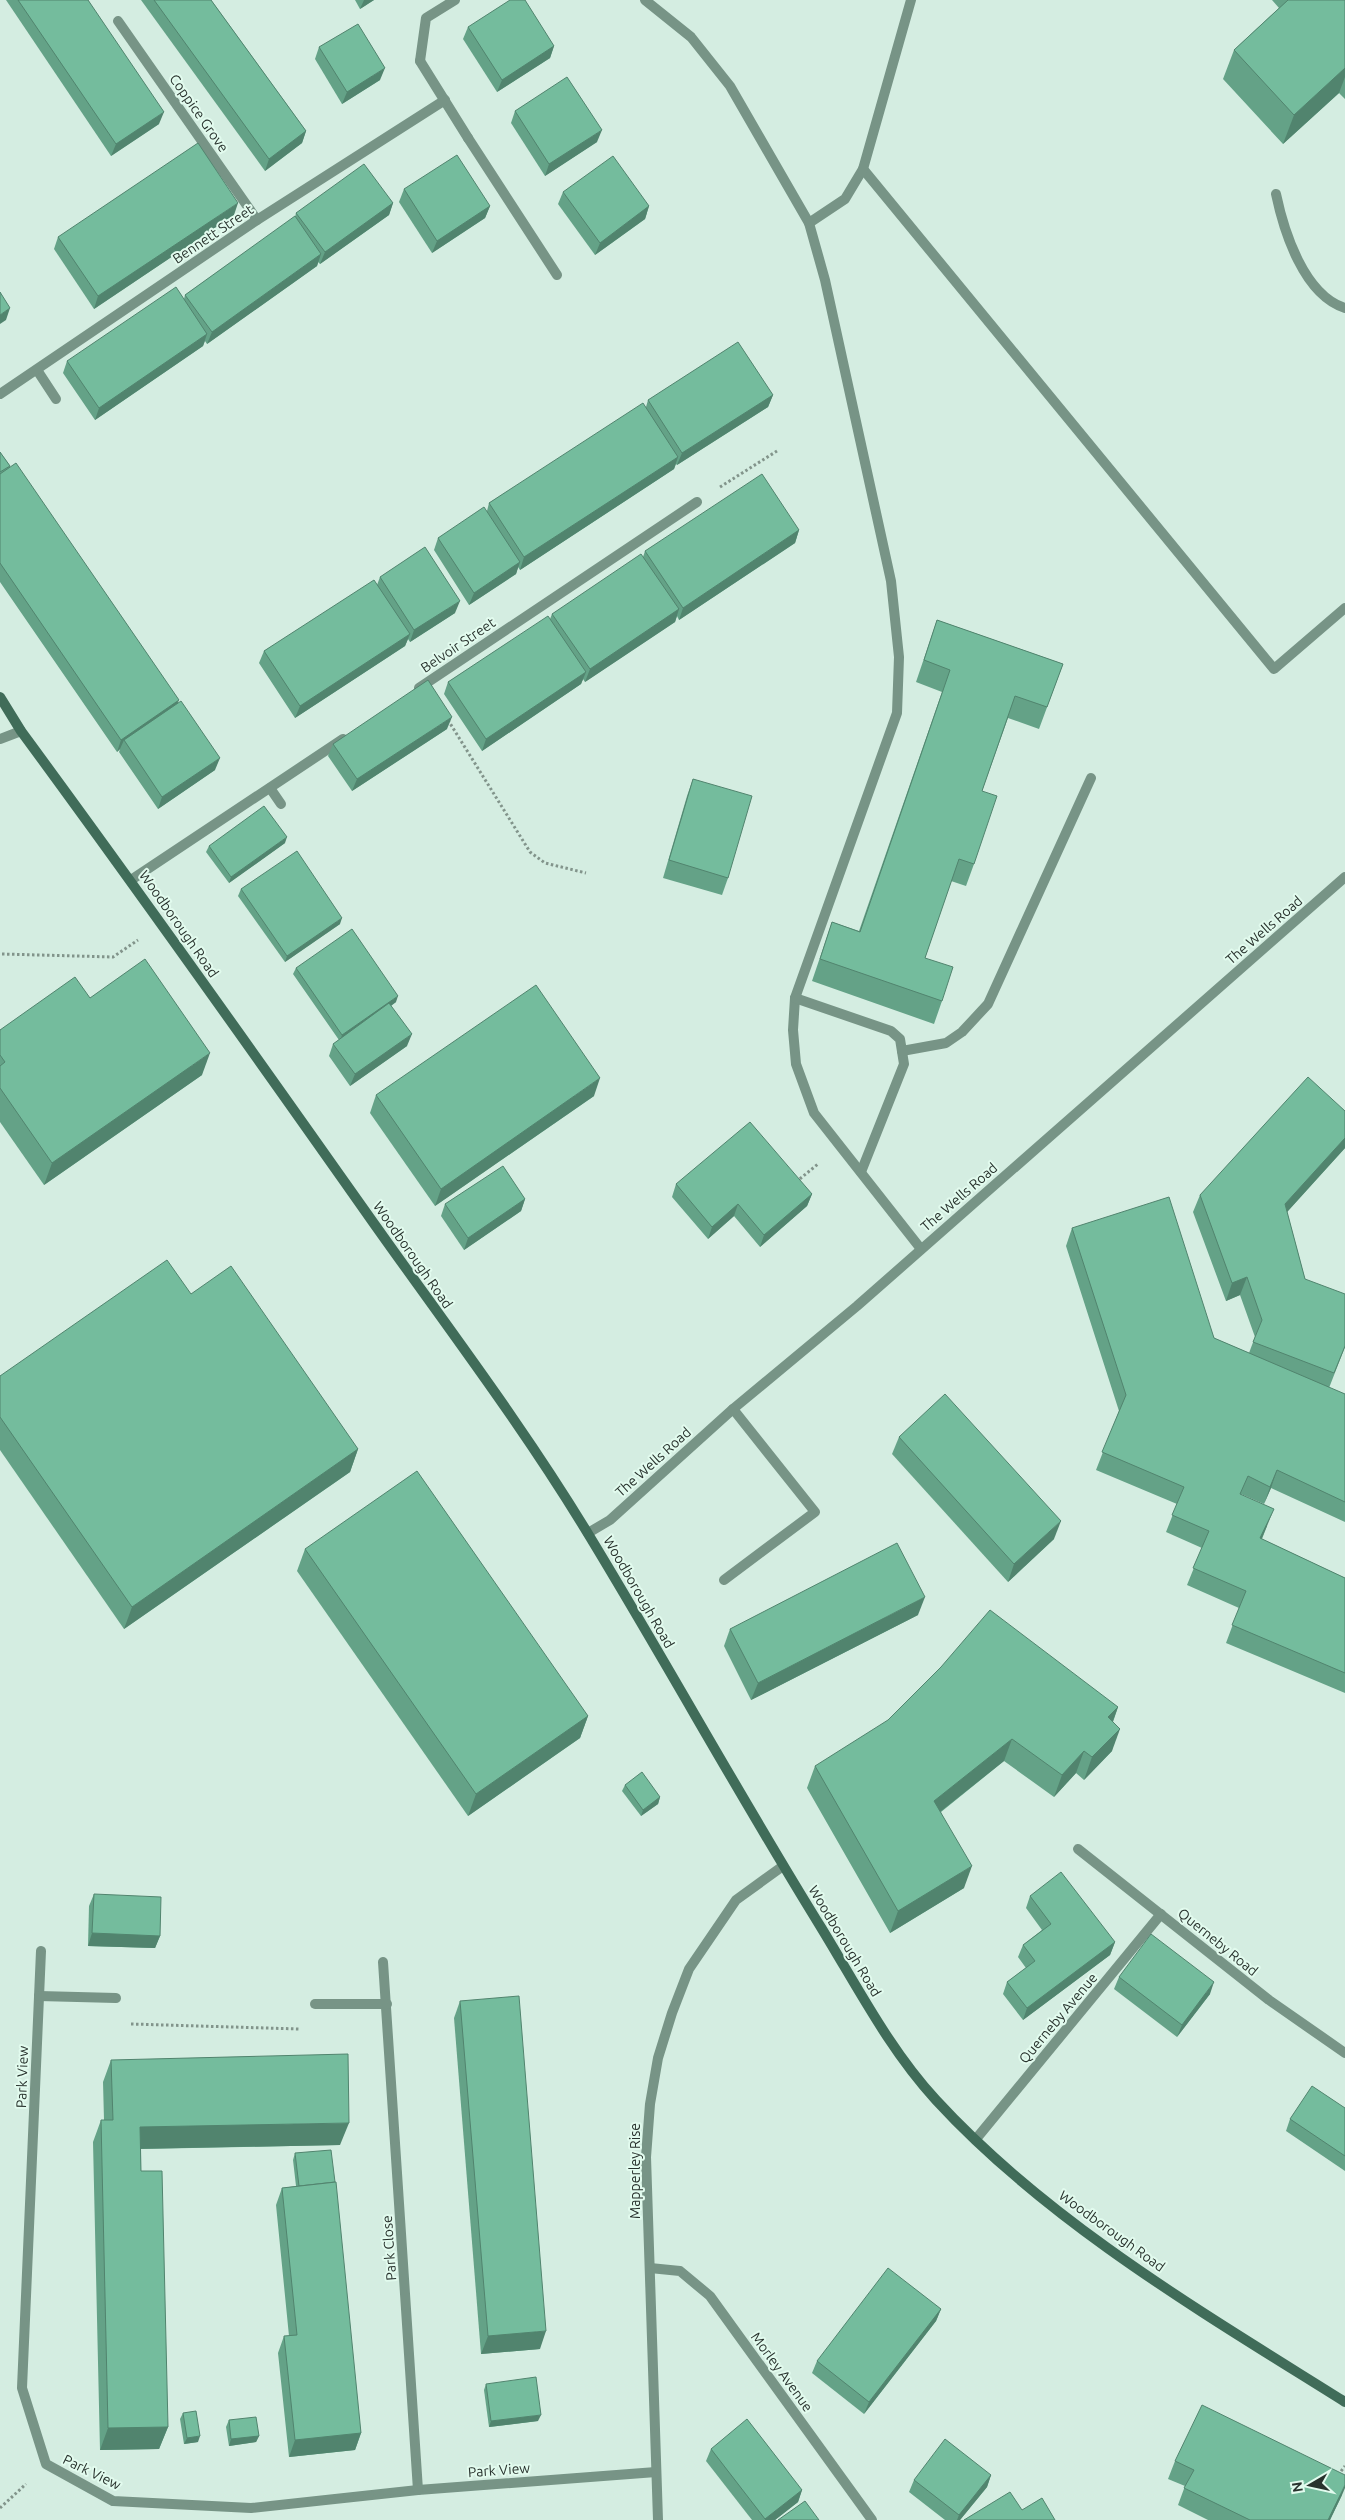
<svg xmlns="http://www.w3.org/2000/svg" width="1345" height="2520" viewBox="0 0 1345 2520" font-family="Ubuntu,sans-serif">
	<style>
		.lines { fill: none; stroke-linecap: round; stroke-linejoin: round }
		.path { stroke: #82948b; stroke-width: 3; stroke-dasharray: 2.5 2.5; stroke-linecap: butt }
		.service { stroke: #779486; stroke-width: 10 }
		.minor { stroke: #779486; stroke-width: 10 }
		.tertiary { stroke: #779486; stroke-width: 10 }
		.secondary { stroke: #406c59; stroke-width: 10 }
		.wall { fill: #64a287 }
		.shaded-wall { fill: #51846e }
		.building { fill: #74bc9d; stroke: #51846e }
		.labels { text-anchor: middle; stroke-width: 4; stroke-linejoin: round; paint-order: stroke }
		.street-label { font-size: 14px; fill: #28322d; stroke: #e2fbee }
	</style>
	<rect width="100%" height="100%" fill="#d4ede1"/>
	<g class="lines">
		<g class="path">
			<polyline points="720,487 777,451"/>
			<polyline points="448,720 530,852 545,863 586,873"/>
			<polyline points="2,954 113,957 138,940"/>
			<polyline points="796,1182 818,1164"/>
			<polyline points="131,2024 299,2029"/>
			<polyline points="1338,2475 1345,2466"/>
			<polyline points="0,2508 26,2484"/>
		</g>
		<g class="service">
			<polyline points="645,0 691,37 730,86 809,223 825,280 891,581 899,657 897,713 795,998 793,1030 796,1064 814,1113 921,1249"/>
			<polyline points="420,61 426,18 455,0"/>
			<polyline points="468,138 557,275"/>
			<polyline points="863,169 1274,669 1345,608"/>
			<path d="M 1276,194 C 1284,232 1304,295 1345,308"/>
			<polyline points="809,223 845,199 863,169 911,0"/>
			<polyline points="37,370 56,399"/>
			<polyline points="0,739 21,731"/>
			<polyline points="270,788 281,804"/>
			<polyline points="795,998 891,1031 900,1039 904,1064 861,1172"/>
			<polyline points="902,1051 946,1043 962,1032 988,1004 1091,778"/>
			<polyline points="724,1580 815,1512 733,1409"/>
		</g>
		<g class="minor">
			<polyline points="118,21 257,220"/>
			<polyline points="420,61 468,138"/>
			<polyline points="0,394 257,220 445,100"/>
			<polyline points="419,688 697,502"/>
			<polyline points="131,880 343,739"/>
			<polyline points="1078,1849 1269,2000 1345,2053"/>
			<polyline points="41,1951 22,2388 46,2464 113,2501 251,2508 418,2490 656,2472"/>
			<polyline points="383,1962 418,2490"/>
			<polyline points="39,1996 116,1998"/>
			<polyline points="315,2004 387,2004"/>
			<polyline points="976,2139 1161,1914"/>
			<polyline points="650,2268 680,2271 710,2296 872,2520"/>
		</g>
		<g class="tertiary">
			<polyline points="588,1533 610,1520 733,1409 857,1306 1345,877"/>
			<polyline points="658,2520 646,2157 650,2104 658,2058 672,2013 689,1969 736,1900 783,1866"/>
		</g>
		<path class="secondary" d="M 0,697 L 21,731 C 141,894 258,1059 375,1225 C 448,1328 525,1429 590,1537 C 669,1667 742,1800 822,1929 C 858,1988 890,2050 936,2100 C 1049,2223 1205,2314 1345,2402"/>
	</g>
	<g class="wall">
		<polygon points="6,0 88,0 159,124 111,156"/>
		<polygon points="141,0 211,0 306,131 302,143 265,171"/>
		<polygon points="355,0 374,0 360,9"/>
		<polygon points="1272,0 1345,0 1345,99 1339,93 1283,144 1223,79 1234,50 1279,8"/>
		<polygon points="468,27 554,46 550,58 497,92 463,39"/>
		<polygon points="319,47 380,80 342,104 315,59"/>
		<polygon points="515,111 597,142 545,176 511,123"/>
		<polygon points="404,189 490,206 485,218 432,253 399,202"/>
		<polygon points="563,192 649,206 645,219 595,255 558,204"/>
		<polygon points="393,203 389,215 320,264 318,262 317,266 207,344 205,341 203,346 95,420 63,373 67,361 184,299 185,295 295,217 296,213"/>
		<polygon points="234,215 94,309 54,249 58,237"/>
		<polygon points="773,395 768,407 677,465 676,464 674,469 520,570 518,567 516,574 469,605 434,550 438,538 487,511 489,503 646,407 648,400"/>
		<polygon points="0,452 10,466 9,468 177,703 215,770 158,809 119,752 120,749 117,752 0,582"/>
		<polygon points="799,530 795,543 679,620 677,616 675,622 585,682 583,679 581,684 482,751 444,694 448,682 550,619 552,614 643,557 645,551"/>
		<polygon points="380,577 455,613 410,642 408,639 405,646 295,718 259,663 264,651 377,585"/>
		<polygon points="937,620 1063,664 1039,729 1008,718 982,791 974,864 966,886 951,881 925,958 942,1001 934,1024 812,981 832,922 859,931 942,692 916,682"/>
		<polygon points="447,729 352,791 328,756 333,744"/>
		<polygon points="693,779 728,878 722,895 663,878 687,796"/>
		<polygon points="285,843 229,883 206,852 209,846"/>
		<polygon points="241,889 340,924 285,962 238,896"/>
		<polygon points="296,968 396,1002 391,1006 407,1046 350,1086 329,1056 333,1044 339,1040 293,974"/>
		<polygon points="90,998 202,1075 44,1185 0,1122 0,1030"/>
		<polygon points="376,1095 594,1096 435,1206 370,1113"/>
		<polygon points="1345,1111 1345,1148 1287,1212 1305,1279 1345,1347 1329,1388 1345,1394 1345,1522 1271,1488 1264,1504 1241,1494 1267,1526 1262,1539 1345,1578 1345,1693 1226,1643 1239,1608 1187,1585 1202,1548 1166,1532 1177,1504 1096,1470 1119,1411 1066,1246 1072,1228 1214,1338 1249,1353 1255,1337 1240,1295 1226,1301 1193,1212 1200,1195"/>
		<polygon points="676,1184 812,1194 807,1206 760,1247 734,1216 708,1239 672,1197"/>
		<polygon points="525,1199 521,1211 464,1250 441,1216 445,1204"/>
		<polygon points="191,1294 358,1449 350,1472 124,1629 0,1450 0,1376"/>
		<polygon points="899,1437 1054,1539 1008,1582 892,1454"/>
		<polygon points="305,1549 588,1716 580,1738 468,1816 297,1571"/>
		<polygon points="918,1615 751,1700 724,1646 730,1629"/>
		<polygon points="1118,1707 1113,1722 1112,1751 1084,1780 1076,1773 1054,1797 1004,1761 941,1812 964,1888 890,1933 807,1788 815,1766"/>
		<polygon points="625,1785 660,1797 658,1804 641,1816 622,1791"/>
		<polygon points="94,1894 160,1936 155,1948 88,1946 89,1906"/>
		<polygon points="1030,1896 1115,1942 1110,1955 1023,2020 1003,1994 1007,1982 1026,1968 1018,1957 1023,1945 1042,1930 1026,1908"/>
		<polygon points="1119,1977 1210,1994 1177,2037 1114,1989"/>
		<polygon points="460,2001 540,2349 481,2354 454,2018"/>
		<polygon points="111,2060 340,2145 141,2149 141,2171 168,2427 159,2449 100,2450 93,2142 101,2120 104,2120 103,2082"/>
		<polygon points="1345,2108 1345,2171 1286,2131 1290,2119"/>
		<polygon points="295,2153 361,2433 355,2450 289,2457 278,2353 284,2336 289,2336 276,2205 282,2188 296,2186 293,2160"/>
		<polygon points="941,2309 936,2321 864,2414 812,2373 817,2361"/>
		<polygon points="486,2384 538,2421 489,2427 484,2390"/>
		<polygon points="183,2413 198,2442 184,2444 180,2419"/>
		<polygon points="229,2420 259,2436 256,2442 229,2446 226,2427"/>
		<polygon points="711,2449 802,2490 798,2502 775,2520 752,2520 706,2461"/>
		<polygon points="1175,2461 1342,2495 1330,2520 1208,2520 1178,2505 1185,2486 1168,2479"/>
		<polygon points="991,2475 987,2487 960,2520 945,2520 909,2492 914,2480"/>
	</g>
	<g class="shaded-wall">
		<polygon points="364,0 374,0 360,9"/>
		<polygon points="554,46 550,58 497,92 502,80"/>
		<polygon points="385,68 380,80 342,104 347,92"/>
		<polygon points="1345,68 1345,77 1339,93 1283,144 1294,115"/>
		<polygon points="164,112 159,124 111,156 116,144"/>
		<polygon points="602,130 597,142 545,176 549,164"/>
		<polygon points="306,131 302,143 265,171 269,159"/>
		<polygon points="238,203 234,215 94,309 98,296"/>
		<polygon points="393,203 389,215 320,264 325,252"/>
		<polygon points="490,206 485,218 432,253 437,241"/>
		<polygon points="649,206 645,219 595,255 600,243"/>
		<polygon points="321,254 317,266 207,344 212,332"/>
		<polygon points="10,308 6,320 0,324 0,315"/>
		<polygon points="207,334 203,346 95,420 99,408"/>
		<polygon points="773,395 768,407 677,465 682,453"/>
		<polygon points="678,457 674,469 520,570 524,557"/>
		<polygon points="799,530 795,543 679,620 683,608"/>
		<polygon points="520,562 516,574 469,605 474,593"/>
		<polygon points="460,601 455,613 410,642 414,630"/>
		<polygon points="679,609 675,622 585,682 590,669"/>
		<polygon points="410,634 405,646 295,718 300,706"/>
		<polygon points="586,672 581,684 482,751 486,739"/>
		<polygon points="179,700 174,712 124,740 120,749 117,752 121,740"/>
		<polygon points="452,717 447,729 352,791 357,779"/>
		<polygon points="220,758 215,770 158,809 162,797"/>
		<polygon points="287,837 285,843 229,883 231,877"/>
		<polygon points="342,918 340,924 285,962 287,956"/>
		<polygon points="398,996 396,1002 340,1041 342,1035"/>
		<polygon points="412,1034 407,1046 350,1086 355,1074"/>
		<polygon points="210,1053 202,1075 44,1185 52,1163"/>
		<polygon points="600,1078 594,1096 435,1206 441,1189"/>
		<polygon points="1345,1138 1345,1148 1278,1222 1285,1204"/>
		<polygon points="812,1194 807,1206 760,1247 764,1235"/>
		<polygon points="525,1199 521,1211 464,1250 468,1238"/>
		<polygon points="738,1204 734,1216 708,1239 712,1227"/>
		<polygon points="1247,1277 1240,1295 1226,1301 1232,1283"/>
		<polygon points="358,1449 350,1472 124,1629 132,1607"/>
		<polygon points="1277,1470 1271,1488 1264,1504 1270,1487"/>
		<polygon points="1274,1509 1267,1526 1254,1556 1260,1538"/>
		<polygon points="1061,1521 1054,1539 1008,1582 1014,1564"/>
		<polygon points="925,1597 918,1615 751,1700 758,1683"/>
		<polygon points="1118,1707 1110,1729 1108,1717"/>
		<polygon points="588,1716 580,1738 468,1816 476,1794"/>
		<polygon points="1120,1729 1112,1751 1084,1780 1092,1757"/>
		<polygon points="1012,1739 1004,1761 926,1823 934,1801"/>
		<polygon points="1084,1751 1076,1773 1054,1797 1062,1775"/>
		<polygon points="660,1797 658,1804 641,1816 643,1810"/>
		<polygon points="972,1866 964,1888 890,1933 898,1911"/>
		<polygon points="92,1933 160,1936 155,1948 88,1946"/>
		<polygon points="1115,1942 1110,1955 1023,2020 1027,2008"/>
		<polygon points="1214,1982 1210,1994 1177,2037 1182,2025"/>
		<polygon points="349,2123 340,2145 132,2149 140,2127"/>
		<polygon points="941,2309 936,2321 864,2414 869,2402"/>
		<polygon points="546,2331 540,2349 481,2354 488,2336"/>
		<polygon points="541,2415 538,2421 489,2427 491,2421"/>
		<polygon points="168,2427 159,2449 100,2450 108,2428"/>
		<polygon points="361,2433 355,2450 289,2457 295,2440"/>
		<polygon points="200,2436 198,2442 184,2444 187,2438"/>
		<polygon points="259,2436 256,2442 229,2446 231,2439"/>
		<polygon points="991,2475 987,2487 960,2520 957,2520 959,2515"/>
		<polygon points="1345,2485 1345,2488 1342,2495 1330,2520 1328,2520"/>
		<polygon points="802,2490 798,2502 775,2520 765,2520 765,2519"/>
	</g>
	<g class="building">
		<polygon points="18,0 88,0 164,112 116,144"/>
		<polygon points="154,0 211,0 306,131 269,159"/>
		<polygon points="510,0 525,0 554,46 502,80 468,27"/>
		<polygon points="1288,0 1345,0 1345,68 1294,115 1234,50"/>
		<polygon points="358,24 385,68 347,92 319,47"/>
		<polygon points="567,77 602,130 549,164 515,111"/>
		<polygon points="198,143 238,203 98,296 58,237"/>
		<polygon points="457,155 490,206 437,241 404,189"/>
		<polygon points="613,156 649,206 600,243 563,192"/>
		<polygon points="364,164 393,203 325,252 296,213"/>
		<polygon points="295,216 321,254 212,332 185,295"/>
		<polygon points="176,287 207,334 99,408 67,361"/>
		<polygon points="0,292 10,308 0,315"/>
		<polygon points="738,342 773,395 682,453 648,400"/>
		<polygon points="643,403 678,457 524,557 489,503"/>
		<polygon points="0,452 10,466 0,472"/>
		<polygon points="16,463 179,700 121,740 0,563 0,474"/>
		<polygon points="762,474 799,530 683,608 645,551"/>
		<polygon points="484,507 520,562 474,593 438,538"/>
		<polygon points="425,547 460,601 414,630 380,577"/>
		<polygon points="641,554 679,609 590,669 552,614"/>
		<polygon points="374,580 410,634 300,706 264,651"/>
		<polygon points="548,616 586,672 486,739 448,682"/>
		<polygon points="937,620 1063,664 1047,707 1015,696 982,791 997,796 974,864 959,859 925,958 953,967 942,1001 820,959 832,922 860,932 950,670 924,660"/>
		<polygon points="428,680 452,717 357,779 333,744"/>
		<polygon points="181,701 220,758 162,797 124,740"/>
		<polygon points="693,779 752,796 728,878 669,860"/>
		<polygon points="264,806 287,837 231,877 209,846"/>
		<polygon points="297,851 342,918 287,956 241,889"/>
		<polygon points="352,929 398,996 342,1035 296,968"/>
		<polygon points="145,959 210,1053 52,1163 0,1088 0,1066 5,1062 0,1055 0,1030 75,977 90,998"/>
		<polygon points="536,985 600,1078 441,1189 376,1095"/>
		<polygon points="389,1003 412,1034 355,1074 333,1044"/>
		<polygon points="1308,1077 1345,1111 1345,1138 1285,1204 1305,1279 1345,1294 1345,1346 1334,1373 1253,1342 1262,1320 1247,1277 1232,1283 1200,1195"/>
		<polygon points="750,1122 812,1194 764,1235 738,1204 712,1227 676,1184"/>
		<polygon points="503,1166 525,1199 468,1238 445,1204"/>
		<polygon points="1169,1197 1214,1338 1345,1394 1345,1502 1277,1470 1270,1487 1248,1476 1240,1494 1274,1509 1260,1538 1345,1578 1345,1673 1232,1625 1246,1591 1193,1568 1209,1531 1172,1515 1184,1487 1102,1452 1126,1395 1072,1228"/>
		<polygon points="167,1260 191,1294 231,1266 358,1449 132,1607 0,1417 0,1376"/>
		<polygon points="945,1394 1061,1521 1014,1564 899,1437"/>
		<polygon points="417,1471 588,1716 476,1794 305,1549"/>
		<polygon points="897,1543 925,1597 758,1683 730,1629"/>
		<polygon points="990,1610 1118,1707 1108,1717 1120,1729 1092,1757 1084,1751 1062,1775 1012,1739 934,1801 972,1866 898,1911 815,1766 888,1720 941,1667"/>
		<polygon points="642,1772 660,1797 643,1810 625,1785"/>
		<polygon points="1061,1872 1115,1942 1027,2008 1007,1982 1035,1961 1023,1945 1051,1924 1030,1896"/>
		<polygon points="94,1894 161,1897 160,1936 92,1933"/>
		<polygon points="1151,1934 1214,1982 1182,2025 1119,1977"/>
		<polygon points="519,1996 546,2331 488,2336 460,2001"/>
		<polygon points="348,2054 349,2123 140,2127 141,2171 162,2171 168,2427 108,2428 101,2120 113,2120 111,2060"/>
		<polygon points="1312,2086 1345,2108 1345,2156 1290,2119"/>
		<polygon points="331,2150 335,2182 299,2186 295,2153"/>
		<polygon points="336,2182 361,2433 295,2440 284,2336 297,2335 282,2188"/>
		<polygon points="888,2268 941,2309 869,2402 817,2361"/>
		<polygon points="536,2377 541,2415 491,2421 486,2384"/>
		<polygon points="1202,2405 1345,2475 1345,2485 1328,2520 1250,2520 1184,2488 1194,2470 1175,2461"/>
		<polygon points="196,2411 200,2436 187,2438 183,2413"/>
		<polygon points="256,2417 259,2436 231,2439 229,2420"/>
		<polygon points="747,2419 802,2490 765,2519 711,2449"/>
		<polygon points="945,2439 991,2475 959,2515 914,2480"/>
		<polygon points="1010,2492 1022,2510 1042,2498 1055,2520 964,2520"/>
		<polygon points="805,2501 819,2520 778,2520"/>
	</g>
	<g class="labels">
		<g class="street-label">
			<text transform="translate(199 113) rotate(55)" y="5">Coppice Grove</text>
			<text transform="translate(213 234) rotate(-34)" y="5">Bennett Street</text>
			<text transform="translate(458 645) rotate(-34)" y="5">Belvoir Street</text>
			<text transform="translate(179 924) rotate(55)" y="5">Woodborough Road</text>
			<text transform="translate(1264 930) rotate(-41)" y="5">The Wells Road</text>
			<text transform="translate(959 1197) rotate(-41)" y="5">The Wells Road</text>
			<text transform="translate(413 1255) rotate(55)" y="5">Woodborough Road</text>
			<text transform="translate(653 1462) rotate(-42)" y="5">The Wells Road</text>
			<text transform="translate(639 1592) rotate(60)" y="5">Woodborough Road</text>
			<text transform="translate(845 1941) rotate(59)" y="5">Woodborough Road</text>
			<text transform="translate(1218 1942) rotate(39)" y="5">Querneby Road</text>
			<text transform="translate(1058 2018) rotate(-50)" y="5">Querneby Avenue</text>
			<text transform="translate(22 2077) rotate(-88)" y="5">Park View</text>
			<text transform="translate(635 2171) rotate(-90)" y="5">Mapperley Rise</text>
			<text transform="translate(1112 2231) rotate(36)" y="5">Woodborough Road</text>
			<text transform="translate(389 2248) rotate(-94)" y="5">Park Close</text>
			<text transform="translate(782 2372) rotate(54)" y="5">Morley Avenue</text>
			<text transform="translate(499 2470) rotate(-4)" y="5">Park View</text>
			<text transform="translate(92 2472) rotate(26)" y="5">Park View</text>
		</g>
	</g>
	<g transform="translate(1310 2485) rotate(261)" stroke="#e2fbee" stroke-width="4" paint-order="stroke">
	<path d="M0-4L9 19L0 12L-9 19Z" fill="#28322d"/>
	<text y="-8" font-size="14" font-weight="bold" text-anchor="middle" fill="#28322d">N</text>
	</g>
</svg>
